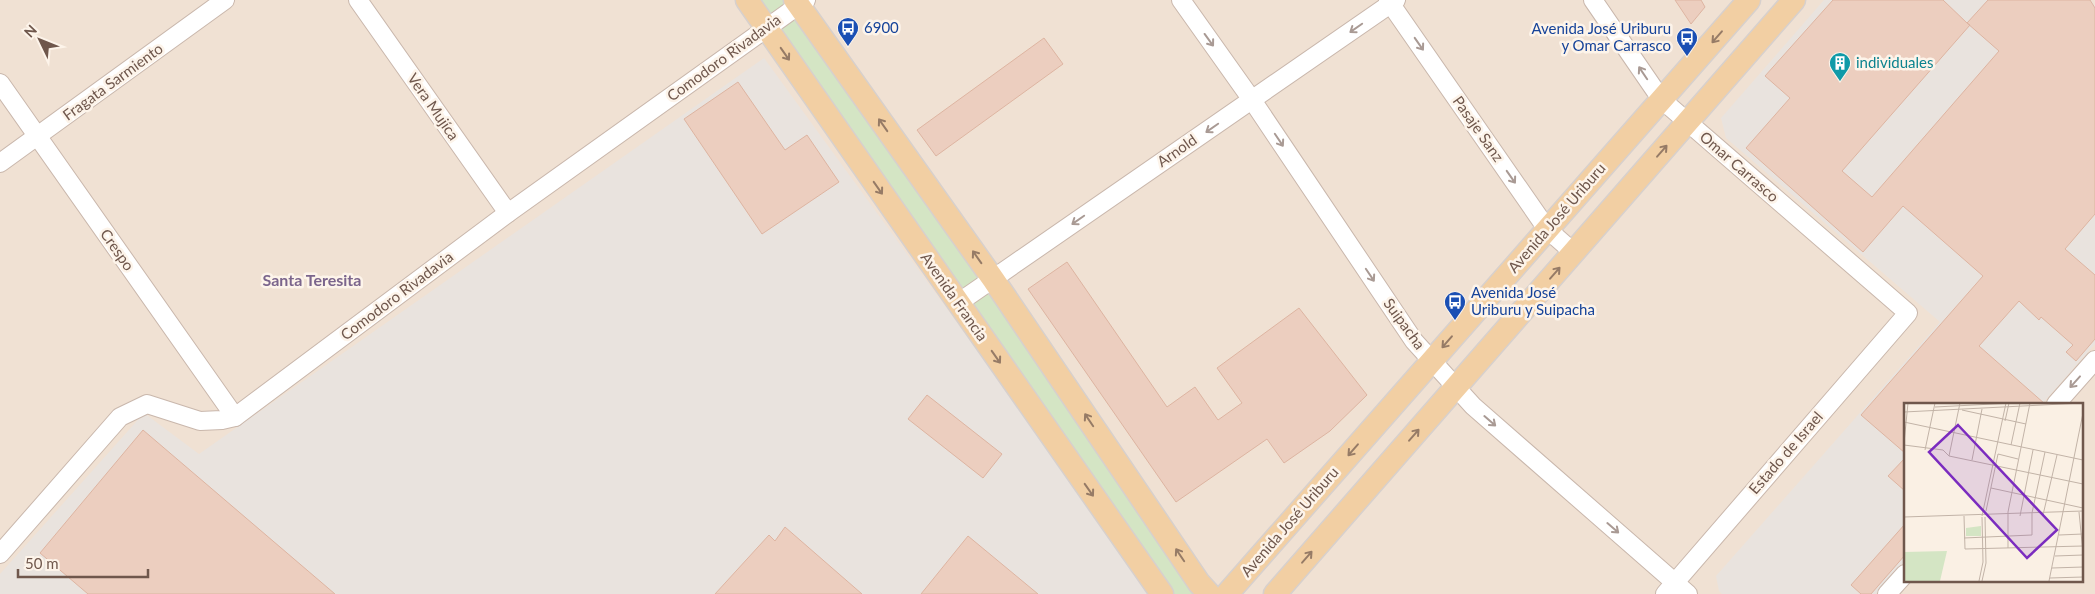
<svg xmlns="http://www.w3.org/2000/svg" width="2095" height="594" viewBox="0 0 2095 594" font-family="Lato,sans-serif">
	<style>
		.residential { fill: #f0e1d3; fill-rule: evenodd }
		.industrial { fill: #e9e3de }
		.green { fill: #d4e5c4 }
		.building { fill: #eccebf; stroke: #ddb4a1; fill-rule: evenodd }
		.lines { fill: none; stroke-linecap: round; stroke-linejoin: round }
		.minor-casing { stroke: #c9b7ac; stroke-width: 20 }
		.major-casing { stroke: #d7d0cd; stroke-width: 25 }
		.minor { stroke: #fff; stroke-width: 18 }
		.major { stroke: #f2cfa3; stroke-width: 22 }
		.oneway { stroke: #a99a94 }
		.oneway2 { stroke: #967b66 }
		.labels { text-anchor: middle; stroke-width: 5; stroke-linejoin: round; paint-order: stroke }
		.transit-label { font-size: 15px; fill: #164399; stroke: #fdf4ea; text-anchor: start }
		.street-label { font-size: 15px; fill: #6f574c; stroke: #fdf4ea }
		.culture-label { font-size: 15px; fill: #0d838f; stroke: #fdf4ea; text-anchor: start }
		.neighbourhood-label { font-size: 16px; font-weight: bold; fill: #7b658c; stroke: #fdf4ea }
		.inset-road { fill: none; stroke: #c2b3a7; stroke-width: 1 }
		.view { fill: #7b2cbf; fill-opacity: 0.15; stroke: #7b2cbf; stroke-width: 2.5 }
		.inset-edge { fill: none; stroke: #6f574c; stroke-width: 2.5 }
	</style>
	<rect width="100%" height="100%" fill="#faf0e4"/>
	<path class="residential" d="M 0,0 L 2095,0 L 2095,594 L 0,594 ZM 1905,404 L 2081,404 L 2081,580 L 1905,580 Z"/>
	<g class="industrial">
		<polygon points="1824,0 2091,0 2095,6 2095,344 2042,404 1905,404 1905,561 1876,594 1722,594 1719,591 1716,576 1940,322 1726,138 1721,118"/>
		<polygon points="764,58 1155,594 0,594 0,574 144,413 199,454"/>
	</g>
	<polygon class="green" points="747,0 795,0 1209,594 1162,594"/>
	<g class="building">
		<polygon points="1675,0 1701,0 1705,7 1691,24"/>
		<path d="M 1833,0 L 1943,0 L 1967,23 L 1988,0 L 2090,0 L 2095,8 L 2095,214 L 2065,249 L 2095,275 L 2095,339 L 2076,361 L 2066,352 L 2073,345 L 2041,317 L 2039,320 L 2019,301 L 1979,346 L 2045,404 L 1905,404 L 1905,453 L 1861,415 L 1983,276 L 1903,206 L 1863,252 L 1746,148 L 1790,98 L 1765,76 ZM 1967,23 L 1999,51 L 1872,197 L 1842,171 L 1970,25 Z"/>
		<polygon points="1044,38 1063,64 936,156 917,130"/>
		<polygon points="738,82 785,150 807,135 839,182 762,234 684,119"/>
		<polygon points="1067,262 1167,407 1195,387 1218,420 1242,403 1217,368 1299,308 1367,395 1330,431 1284,463 1267,439 1176,502 1028,289"/>
		<polygon points="927,395 1002,454 983,478 908,419"/>
		<polygon points="143,430 335,594 88,594 40,553"/>
		<polygon points="1905,458 1905,491 1888,476"/>
		<polygon points="1905,524 1905,555 1871,594 1861,594 1851,585"/>
		<polygon points="785,527 862,594 715,594 769,535 775,541"/>
		<polygon points="968,536 1038,594 921,594"/>
	</g>
	<g class="lines">
		<g class="minor-casing">
			<g id="minor">
				<polyline points="358,0 508,213"/>
				<polyline points="1181,0 1252,100 1414,341 1473,406 1688,594"/>
				<polyline points="1388,0 1547,229 1573,252"/>
				<polyline points="1593,0 1661,99 1908,313 1665,594"/>
				<polyline points="0,83 235,417"/>
				<polyline points="0,163 225,0"/>
				<polyline points="958,303 1396,0"/>
				<polyline points="2056,404 2095,360"/>
				<polyline points="0,554 120,417 147,404 200,421 222,420 235,417 508,213 806,0"/>
				<polyline points="1887,594 1905,574"/>
			</g>
		</g>
		<g class="major-casing">
			<g id="major">
				<polyline points="747,0 1162,594"/>
				<polyline points="795,0 993,279 1199,583 1209,594"/>
				<polyline points="1227,594 1749,0"/>
				<polyline points="1275,594 1794,0"/>
			</g>
		</g>
		<use href="#minor" class="minor"/>
		<use href="#major" class="major"/>
	</g>
	<defs><path id="oneway-shaft" d="M-6 0H5M1.5-3L5.5 0L1.5 3" fill="none" stroke-width="1.6" stroke-linecap="round" stroke-linejoin="round" transform="scale(1.25)"/></defs>
	<g class="oneway">
		<use href="#oneway-shaft" transform="translate(1356 28) rotate(145)"/>
		<use href="#oneway-shaft" transform="translate(1209 40) rotate(54)"/>
		<use href="#oneway-shaft" transform="translate(1419 44) rotate(55)"/>
		<use href="#oneway-shaft" transform="translate(1643 73) rotate(-124)"/>
		<use href="#oneway-shaft" transform="translate(1212 128) rotate(145)"/>
		<use href="#oneway-shaft" transform="translate(1279 140) rotate(56)"/>
		<use href="#oneway-shaft" transform="translate(1511 177) rotate(55)"/>
		<use href="#oneway-shaft" transform="translate(1078 220) rotate(145)"/>
		<use href="#oneway-shaft" transform="translate(1370 275) rotate(56)"/>
		<use href="#oneway-shaft" transform="translate(2075 382) rotate(132)"/>
		<use href="#oneway-shaft" transform="translate(1490 421) rotate(41)"/>
		<use href="#oneway-shaft" transform="translate(1613 528) rotate(41)"/>
	</g>
	<g class="oneway2">
		<use href="#oneway-shaft" transform="translate(1717 37) rotate(131)"/>
		<use href="#oneway-shaft" transform="translate(785 54) rotate(55)"/>
		<use href="#oneway-shaft" transform="translate(883 125) rotate(-125)"/>
		<use href="#oneway-shaft" transform="translate(1662 151) rotate(-49)"/>
		<use href="#oneway-shaft" transform="translate(878 188) rotate(55)"/>
		<use href="#oneway-shaft" transform="translate(977 257) rotate(-125)"/>
		<use href="#oneway-shaft" transform="translate(1555 273) rotate(-49)"/>
		<use href="#oneway-shaft" transform="translate(1447 342) rotate(131)"/>
		<use href="#oneway-shaft" transform="translate(996 357) rotate(55)"/>
		<use href="#oneway-shaft" transform="translate(1089 420) rotate(-124)"/>
		<use href="#oneway-shaft" transform="translate(1414 435) rotate(-49)"/>
		<use href="#oneway-shaft" transform="translate(1353 450) rotate(131)"/>
		<use href="#oneway-shaft" transform="translate(1089 490) rotate(55)"/>
		<use href="#oneway-shaft" transform="translate(1180 555) rotate(-124)"/>
		<use href="#oneway-shaft" transform="translate(1307 557) rotate(-49)"/>
	</g>
	<defs>
		<g id="bus-pin" transform="scale(1.125)"><path d="M0 17L-7.5 6A9.5 9.5 0 1 1 7.5 6Z" fill="#1a4fb4" stroke="#fdf4ea"/><path d="M-5-6H5V4H4V6H2V4H-2V6H-4V4H-5ZM-3.5-4V0h7V-4ZM-3.5 1.2v1.5H-2V1.2ZM2 1.2v1.5H3.5V1.2Z" fill="#fff"/></g>
		<g id="building-pin" transform="scale(1.125)"><path d="M0 17L-7.5 6A9.5 9.5 0 1 1 7.5 6Z" fill="#0f9aa8" stroke="#fdf4ea"/><path d="M-4-6H4V6H1V3H-1V6H-4ZM-2.5-4.3h1.7v1.8h-1.7ZM.8-4.3h1.7v1.8H.8ZM-2.5-1h1.7V.8h-1.7ZM.8-1h1.7V.8H.8Z" fill="#fff"/></g>
	</defs>
	<g fill-rule="evenodd">
		<use href="#bus-pin" x="848" y="28"/>
		<use href="#bus-pin" x="1687" y="38"/>
		<use href="#building-pin" x="1840" y="63"/>
		<use href="#bus-pin" x="1455" y="302"/>
	</g>
	<g class="labels">
		<g class="transit-label">
			<text x="864" y="33">6900</text>
			<text x="1671" y="34" text-anchor="end">Avenida José Uriburu<tspan x="1671" dy="17">y Omar Carrasco</tspan></text>
			<text x="1471" y="298">Avenida José<tspan x="1471" dy="17">Uriburu y Suipacha</tspan></text>
		</g>
		<g class="street-label">
			<text transform="translate(724 58) rotate(-36)" y="5">Comodoro Rivadavia</text>
			<text transform="translate(113 82) rotate(-36)" y="5">Fragata Sarmiento</text>
			<text transform="translate(433 107) rotate(55)" y="5">Vera Mujíca</text>
			<text transform="translate(1478 129) rotate(55)" y="5">Pasaje Sanz</text>
			<text transform="translate(1177 151) rotate(-35)" y="5">Arnold</text>
			<text transform="translate(1739 167) rotate(41)" y="5">Omar Carrasco</text>
			<text transform="translate(1557 218) rotate(-49)" y="5">Avenida José Uriburu</text>
			<text transform="translate(117 250) rotate(55)" y="5">Crespo</text>
			<text transform="translate(397 296) rotate(-37)" y="5">Comodoro Rivadavia</text>
			<text transform="translate(954 297) rotate(55)" y="5">Avenida Francia</text>
			<text transform="translate(1404 324) rotate(54)" y="5">Suipacha</text>
			<text transform="translate(1786 453) rotate(-49)" y="5">Estado de Israel</text>
			<text transform="translate(1290 522) rotate(-49)" y="5">Avenida José Uriburu</text>
		</g>
		<g class="culture-label">
			<text x="1856" y="68">individuales</text>
		</g>
		<g class="neighbourhood-label">
			<text x="312" y="286">Santa Teresita</text>
		</g>
	</g>
	<g transform="translate(1904 403)">
		<rect width="179" height="179" fill="#faf0e4"/>
		<path d="M 77,123 L 77,133 L 62,133 L 62,125 ZM 43,148 L 36,178 L 0,178 L 0,149 Z" fill="#d4e5c4"/>
		<path class="inset-road" d="M 31,4 L 108,0M 58,7 L 122,21M 0,9 L 178,0M 101,18 L 105,0M 0,19 L 179,57M 0,40 L 4,0M 0,42 L 39,47 L 45,53 L 179,81M 107,42 L 116,0M 21,47 L 31,0M 94,51 L 114,56M 45,53 L 56,0M 68,57 L 78,6M 87,85 L 179,105M 82,108 L 94,51M 175,109 L 179,150M 139,112 L 153,52M 60,113 L 61,146 L 179,143M 78,113 L 102,0M 116,113 L 129,47M 0,114 L 179,108M 155,132 L 179,131M 60,135 L 128,132 L 128,110 L 141,49M 104,145 L 104,109 L 126,0M 151,153 L 179,152M 148,165 L 179,164M 146,175 L 179,174M 75,178 L 79,159 L 78,114M 78,178 L 82,160 L 81,114M 145,178 L 179,10"/>
		<path class="view" d="M 54,22 L 153,127 L 123,155 L 25,49 Z"/>
		<rect width="179" height="179" class="inset-edge"/>
	</g>
	<g transform="translate(40 40) rotate(313)" stroke="#fdf4ea" stroke-width="4" paint-order="stroke">
	<path d="M0-4L9 19L0 12L-9 19Z" fill="#6f574c"/>
	<text y="-8" font-size="14" font-weight="bold" text-anchor="middle" fill="#6f574c">N</text>
	</g>
	<path d="M18 569v8h130v-8" fill="none" stroke="#6f574c" stroke-width="2.5"/>
	<text x="25" y="569" font-size="15" fill="#6f574c" stroke="#fdf4ea" stroke-width="4" paint-order="stroke">50 m</text>
</svg>
